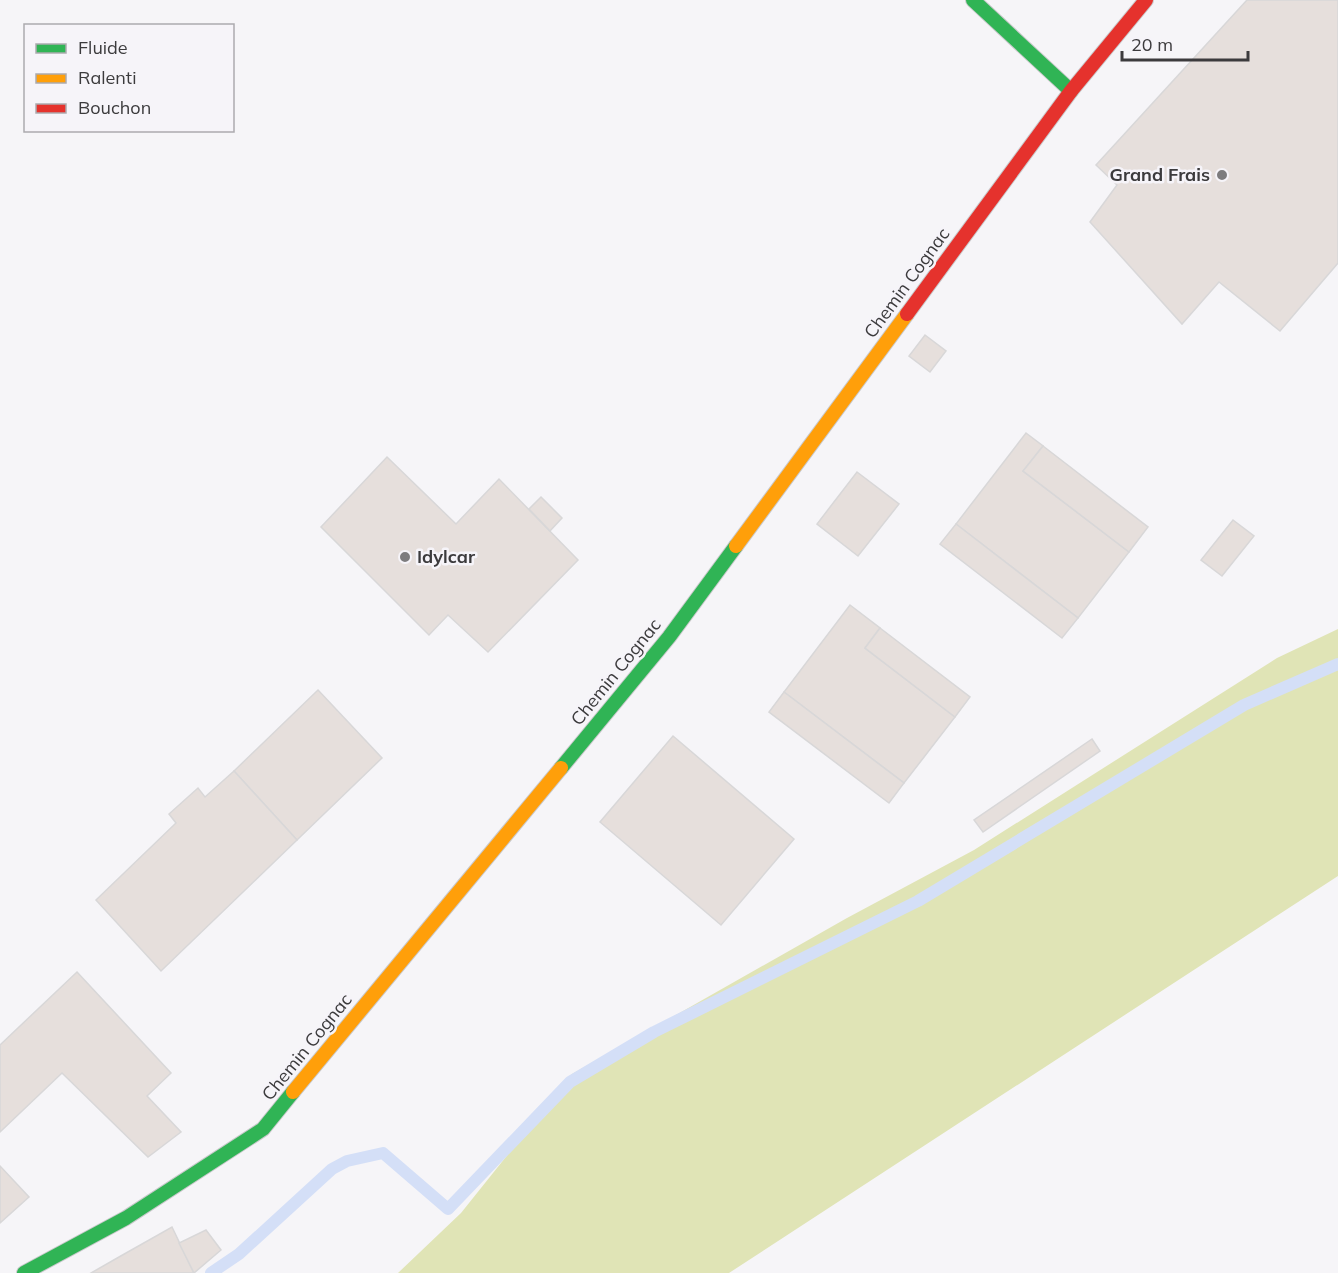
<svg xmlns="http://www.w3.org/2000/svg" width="1338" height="1273" viewBox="0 0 1338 1273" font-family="Mulish,sans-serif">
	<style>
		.green { fill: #e0e4b6 }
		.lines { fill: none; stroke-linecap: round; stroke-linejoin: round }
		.stream { stroke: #d4dff7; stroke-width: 12 }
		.building { fill: #e6dfdc; stroke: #d8d7d8; stroke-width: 1.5 }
		.fast-casing { stroke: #c9c9cb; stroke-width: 16 }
		.slow-casing { stroke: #c9c9cb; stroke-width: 16 }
		.jam-casing { stroke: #c9c9cb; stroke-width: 16 }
		.fast { stroke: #30b455; stroke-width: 14 }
		.slow { stroke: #ff9f0a; stroke-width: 14 }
		.jam { stroke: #e5322d; stroke-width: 14 }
		.poi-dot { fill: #7d7c7e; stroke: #f6f4f9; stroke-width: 2 }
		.labels { text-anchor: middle; stroke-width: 5; stroke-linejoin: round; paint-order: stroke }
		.poi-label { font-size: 18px; font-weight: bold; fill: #3c3b3d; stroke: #f6f4f9; text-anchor: end }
		.street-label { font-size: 18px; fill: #3c3b3d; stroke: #f6f4f9 }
	</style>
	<rect width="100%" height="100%" fill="#f6f5f8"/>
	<polygon class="green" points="1338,629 1338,876 729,1273 398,1273 461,1213 572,1074 847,918 974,850 1277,658"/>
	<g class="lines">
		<polyline class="stream" points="211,1273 239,1254 332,1169 347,1161 383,1153 448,1209 570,1082 654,1032 918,901 1244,705 1338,664"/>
	</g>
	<g class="building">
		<polygon points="1247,0 1338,0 1338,263 1280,331 1219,282 1182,324 1090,222 1117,185 1096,165"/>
		<polygon points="925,335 946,351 930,372 909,356"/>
		<polygon points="1026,433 1043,446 1023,471 1129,552 1078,618 956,524"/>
		<polygon points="1043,446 1148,527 1129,552 1023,471"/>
		<polygon points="387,457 456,524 499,479 578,560 488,652 448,615 429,635 321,527"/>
		<polygon points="857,472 899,504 858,556 817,524"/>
		<polygon points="541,497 562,518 550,531 529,509"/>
		<polygon points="1233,520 1254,536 1222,576 1201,560"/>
		<polygon points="956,524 1078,618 1062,638 940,544"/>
		<polygon points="850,605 880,628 865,648 955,717 904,783 784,692"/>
		<polygon points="880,628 970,697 955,717 865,648"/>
		<polygon points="318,690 382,758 297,840 234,771"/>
		<polygon points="784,692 904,783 889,803 769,712"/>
		<polygon points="673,736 794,839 721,925 600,822"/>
		<polygon points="1092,739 1100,751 983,832 974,820"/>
		<polygon points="234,771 297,840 161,971 96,900 176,823 169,814 198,788 205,797"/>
		<polygon points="77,972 171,1073 147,1096 181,1132 148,1157 62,1073 0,1132 0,1045"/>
		<polygon points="0,1166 29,1197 0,1223"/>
		<polygon points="172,1227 194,1273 91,1273 119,1257"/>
		<polygon points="206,1230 221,1250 194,1273 179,1243"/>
	</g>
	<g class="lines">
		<g class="fast-casing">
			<g id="fast">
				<polyline points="973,0 1071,91"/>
				<polyline points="561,768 669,637 736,546"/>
				<polyline points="24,1273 126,1218 263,1129 293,1092"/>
			</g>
		</g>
		<g class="slow-casing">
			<g id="slow">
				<polyline points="736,546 907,314"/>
				<polyline points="293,1092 561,768"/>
			</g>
		</g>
		<g class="jam-casing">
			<polyline id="jam" points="907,314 1071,91 1146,0"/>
		</g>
		<use href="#fast" class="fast"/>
		<use href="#slow" class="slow"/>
		<use href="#jam" class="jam"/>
	</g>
	<g class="poi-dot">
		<circle cx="1222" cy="175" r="6"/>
		<circle cx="405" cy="557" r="6"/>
	</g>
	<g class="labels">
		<g class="poi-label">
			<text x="1210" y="181">Grand Frais</text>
			<text x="417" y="563" text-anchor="start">Idylcar</text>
		</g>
		<g class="street-label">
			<text transform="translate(907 283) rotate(-54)" y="6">Chemin Cognac</text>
			<text transform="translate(616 672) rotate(-51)" y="6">Chemin Cognac</text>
			<text transform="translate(307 1047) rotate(-51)" y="6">Chemin Cognac</text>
		</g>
	</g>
	<rect x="24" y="24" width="210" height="108" fill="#f6f4f9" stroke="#acaaae" stroke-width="1.5"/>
	<rect x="36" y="44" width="30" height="9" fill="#30b455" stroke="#acaaae" stroke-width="1.5"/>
	<text x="78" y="54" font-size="18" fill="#3c3b3d">Fluide</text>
	<rect x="36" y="74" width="30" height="9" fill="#ff9f0a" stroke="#acaaae" stroke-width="1.5"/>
	<text x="78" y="84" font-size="18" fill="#3c3b3d">Ralenti</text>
	<rect x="36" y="104" width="30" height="9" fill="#e5322d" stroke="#acaaae" stroke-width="1.5"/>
	<text x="78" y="114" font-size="18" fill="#3c3b3d">Bouchon</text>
	<path d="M1122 51v9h126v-9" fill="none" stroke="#3c3b3d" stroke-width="3"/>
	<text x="1131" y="51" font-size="18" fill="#3c3b3d" stroke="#f6f4f9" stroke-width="4.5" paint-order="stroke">20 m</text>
</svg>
